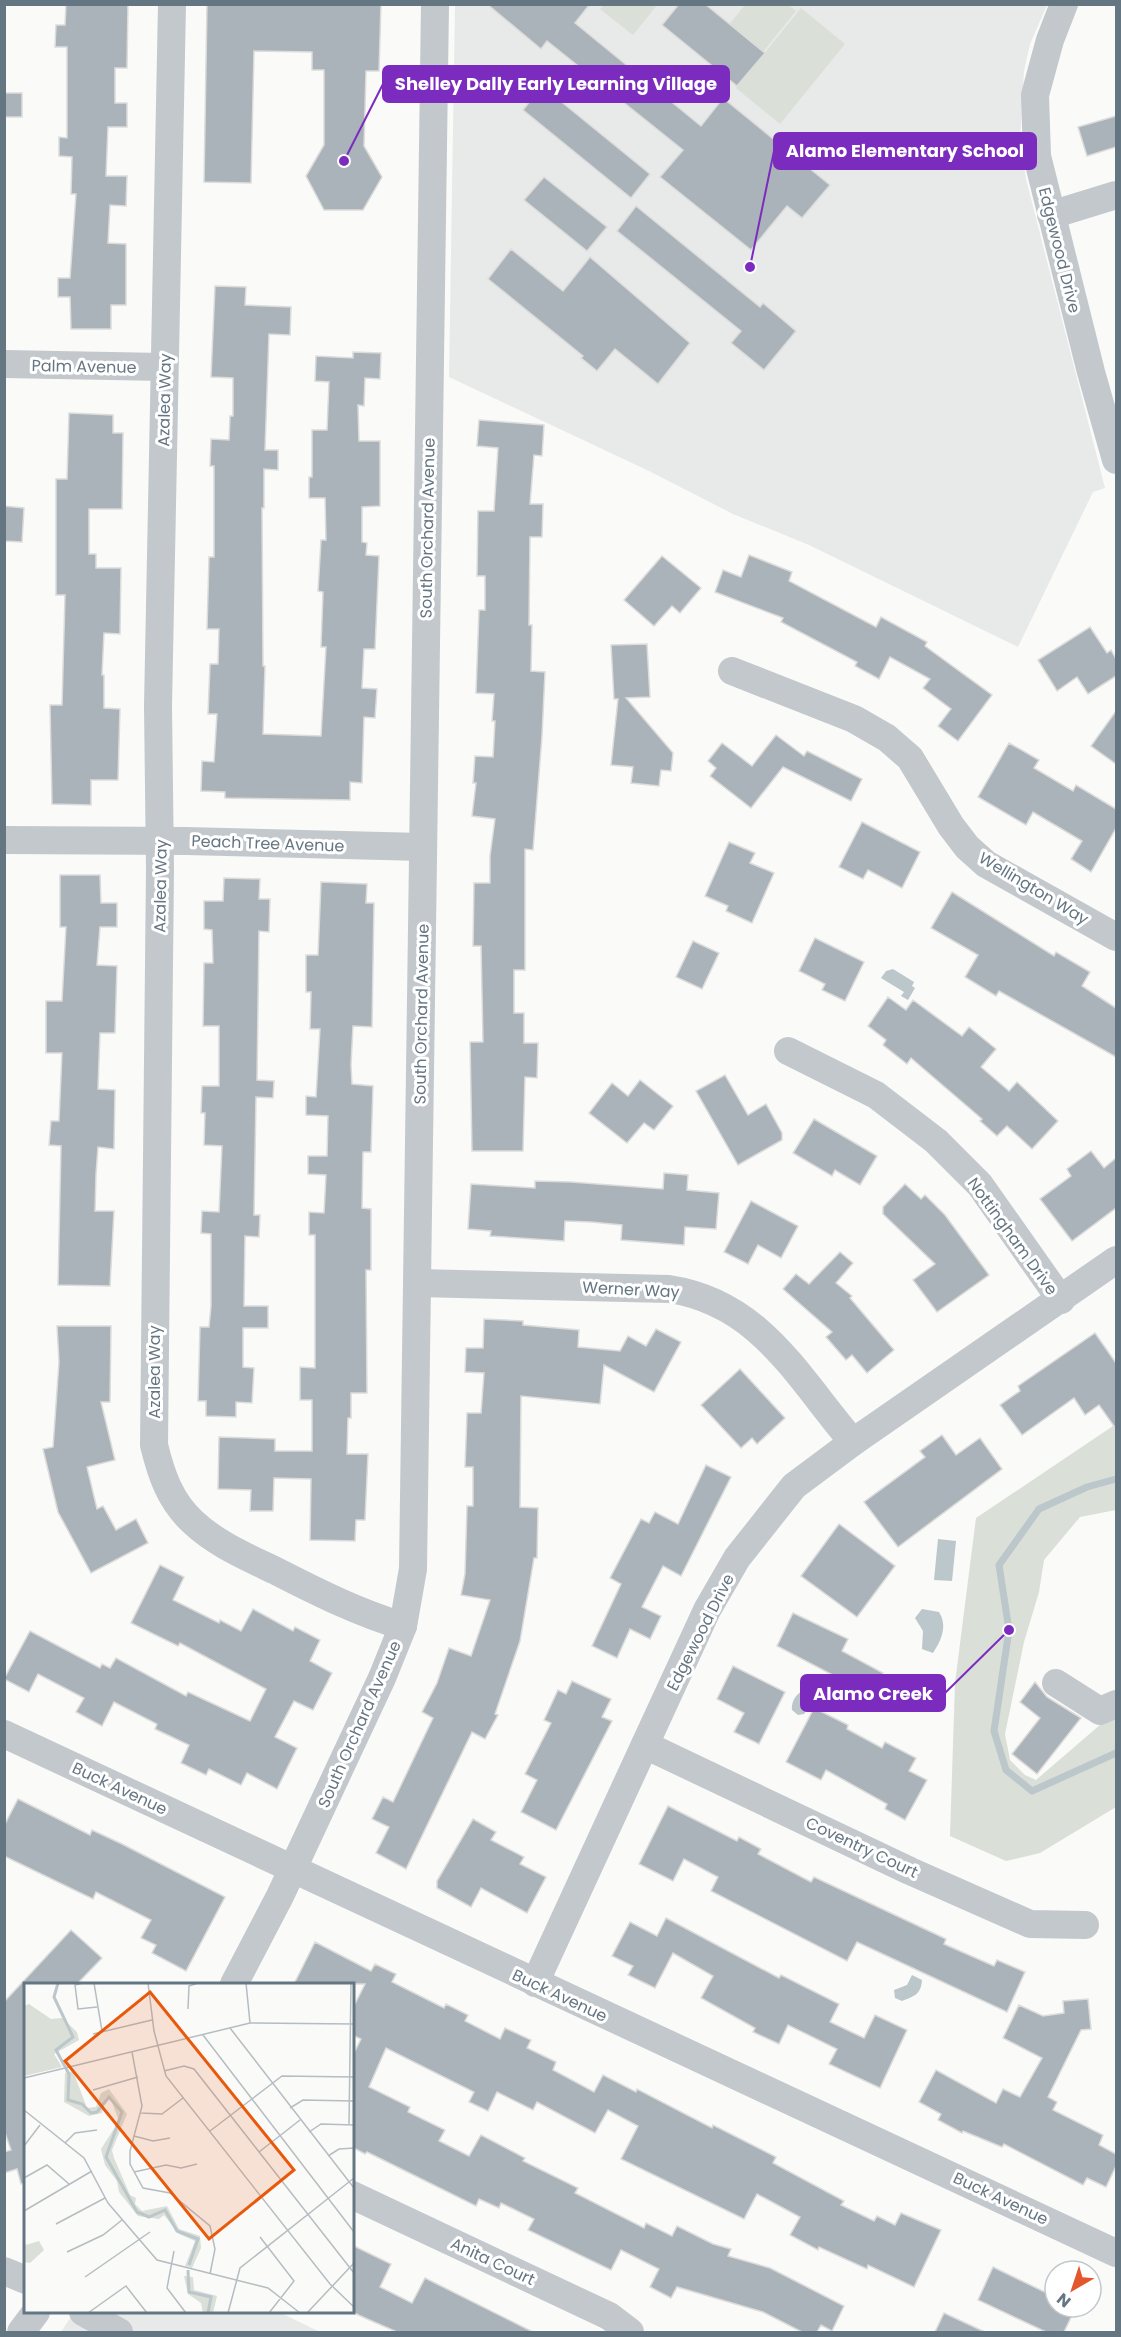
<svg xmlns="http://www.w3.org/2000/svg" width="1121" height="2337" viewBox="0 0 1121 2337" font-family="Poppins,sans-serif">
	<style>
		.built { fill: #e8e9e9 }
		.green { fill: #dadfd7 }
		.water { fill: #bbc7cb }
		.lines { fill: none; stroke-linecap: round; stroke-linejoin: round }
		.stream { stroke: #bbc7cb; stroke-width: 7 }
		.building { fill: #aab3b9; stroke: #dcdcda; stroke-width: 1.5 }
		.minor { stroke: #c3c8cc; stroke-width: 28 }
		.labels { text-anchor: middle; stroke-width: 6; stroke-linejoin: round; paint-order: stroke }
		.street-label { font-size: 16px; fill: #657683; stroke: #fff }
		.inset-river { fill: none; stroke: #bbc7cb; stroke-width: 3 }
		.inset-road { fill: none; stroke: #b5bdc2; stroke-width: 1.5 }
		.view { fill: #e8590c; fill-opacity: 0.15; stroke: #e8590c; stroke-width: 3 }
		.inset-edge { fill: none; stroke: #657683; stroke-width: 3 }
		.leader { fill: none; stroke: #7b2cbf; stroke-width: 2 }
		.callout-dot { fill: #7b2cbf; stroke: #fff; stroke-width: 2 }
		.callout { fill: #7b2cbf; stroke: #7b2cbf; stroke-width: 2 }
		.callout-label { font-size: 18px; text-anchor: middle; font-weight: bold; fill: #fff }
	</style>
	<rect width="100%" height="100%" fill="#fafaf8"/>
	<g class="built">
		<polygon points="455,5 1047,5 1030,44 1024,71 1020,141 1026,179 1105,488 1093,492 1018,647 809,545 733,514 649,471 449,377"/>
		<polygon points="74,2312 279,2312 320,2332 61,2332"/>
	</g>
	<g class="green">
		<polygon points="604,5 604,4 657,5 633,35 600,9"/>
		<polygon points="745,5 788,5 796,11 758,58 724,31"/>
		<polygon points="801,8 845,44 780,124 736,88"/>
		<polygon points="1116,1424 1116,1510 1080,1517 1044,1560 1039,1592 1024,1642 1005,1734 1010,1760 1025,1775 1036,1780 1108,1718 1116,1715 1116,1807 1040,1853 1006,1861 950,1836 955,1683 976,1518"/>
	</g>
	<g class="water">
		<polygon points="893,969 914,982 912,986 915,988 908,1000 901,996 904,992 881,978 886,971"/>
		<polygon points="938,1539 956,1541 952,1581 934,1580"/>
		<path d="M 922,1609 L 939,1612 C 948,1626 941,1641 933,1653 L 922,1649 L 923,1631 L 915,1618 Z"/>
		<path d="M 810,1688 L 816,1692 L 819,1701 L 812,1703 L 804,1714 L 798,1715 L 792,1710 C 791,1698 800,1690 810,1688 Z"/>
		<path d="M 912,1975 L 922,1980 C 921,1994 915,1996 902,2001 L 895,1998 L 894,1990 L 907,1985 Z"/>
	</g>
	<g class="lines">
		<polyline class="stream" points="1116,1479 1087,1487 1039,1509 999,1565 1009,1630 994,1731 1006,1770 1032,1791 1116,1753"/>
	</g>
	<g class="building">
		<polygon points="66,4 128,4 127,68 115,68 115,103 127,103 127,127 108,127 106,176 127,176 126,206 110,205 108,243 126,244 126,305 111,305 111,329 71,329 70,297 58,297 58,278 70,278 76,194 71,194 72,157 59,156 59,137 67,138 67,47 55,47 56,25 65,25"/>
		<polygon points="207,4 381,4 379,71 366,71 364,146 382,177 363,210 324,210 306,176 324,145 324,70 312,70 312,52 254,51 251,183 204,182"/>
		<polygon points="487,4 590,4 575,23 701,126 723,98 830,185 802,218 787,206 751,250 660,177 683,150 547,41 541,49"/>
		<polygon points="679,4 705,4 765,53 737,86 662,25"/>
		<polygon points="542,86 650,174 631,198 523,110"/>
		<rect x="4" y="93" width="18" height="24"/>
		<polygon points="1116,116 1116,147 1087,156 1078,127"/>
		<polygon points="544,177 607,227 587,251 524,200"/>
		<polygon points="636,206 760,307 763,303 796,331 764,370 731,343 741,331 617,231"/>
		<polygon points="511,249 563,291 590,257 690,343 658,384 615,349 597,371 581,358 583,356 488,279"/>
		<polygon points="215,286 246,287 245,305 291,307 290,335 269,334 265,450 278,450 278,470 264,469 264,508 262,508 263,666 265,666 263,734 321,736 326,647 321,647 323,592 318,591 321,540 326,540 325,498 309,498 309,477 312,477 312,430 327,430 329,382 315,381 316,356 353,358 353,352 381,353 380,379 365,378 364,406 358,405 359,441 380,441 380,506 362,507 362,542 367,543 366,555 379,556 375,649 364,649 362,688 377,689 375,718 364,717 362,783 350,782 350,800 225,798 225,792 201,791 202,761 214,762 217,714 208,714 210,664 218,664 219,629 207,629 209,557 214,557 214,466 210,466 211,439 229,440 230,416 233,416 233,378 211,377"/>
		<polygon points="69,413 113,415 113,433 123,433 122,509 89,509 89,554 96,554 96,568 121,568 120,634 104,633 102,675 104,675 104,708 120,709 118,780 91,780 91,805 52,804 50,705 62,705 65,595 56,595 56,479 67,479"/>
		<polygon points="479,420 544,425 542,456 534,455 530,504 543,504 542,537 530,537 529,625 532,625 531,671 545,672 542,736 533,850 525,849 525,970 514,970 514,1013 524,1013 524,1043 538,1043 537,1078 525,1077 523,1151 472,1151 470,1042 483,1042 481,946 473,946 474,883 490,883 490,856 495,819 472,816 476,783 473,783 475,756 493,757 495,721 492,721 494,694 476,693 479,610 485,610 485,576 477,576 478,511 494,511 498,448 477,446"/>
		<polygon points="4,506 24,508 22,542 4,541"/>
		<polygon points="749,555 792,572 789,581 876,627 881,617 927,642 925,646 992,695 958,741 938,726 951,709 923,688 930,679 890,657 879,679 855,666 857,662 781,622 783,618 715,592 723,570 741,577"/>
		<polygon points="662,556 701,588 680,613 672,606 654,626 624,600"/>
		<polygon points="1090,627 1107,653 1111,650 1116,659 1116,676 1088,694 1077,677 1057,691 1038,660"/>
		<polygon points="647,644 650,697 626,698 673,753 671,771 661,770 659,786 631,783 633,767 611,765 618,699 614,699 611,645"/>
		<polygon points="1116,711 1116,764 1091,746"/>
		<polygon points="776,735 804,756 807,751 862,779 851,801 783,767 751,808 710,776 716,768 708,761 722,743 752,766"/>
		<polygon points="1009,743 1039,760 1034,768 1073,791 1076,785 1116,809 1116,828 1091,872 1071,859 1082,841 1033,812 1026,825 978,797"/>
		<polygon points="862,822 920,852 902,888 868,870 863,879 839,867"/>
		<polygon points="729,842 755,853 750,863 774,873 752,923 726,911 728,906 705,896"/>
		<polygon points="60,875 100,875 101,903 117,903 117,927 100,927 97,965 117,966 115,1033 100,1033 98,1089 115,1090 114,1149 98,1147 96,1174 95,1211 114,1211 110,1286 58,1285 61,1146 49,1145 51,1121 59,1121 62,1053 46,1053 46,1001 62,1001 66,927 60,927"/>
		<polygon points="224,878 260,879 259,899 270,899 269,932 259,931 257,1080 274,1081 273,1098 256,1097 254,1215 260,1215 259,1237 245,1236 244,1306 268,1306 268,1328 243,1328 243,1367 254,1368 252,1403 236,1402 236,1417 206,1416 206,1401 198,1401 200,1327 209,1327 211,1306 211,1234 201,1233 202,1211 219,1212 222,1146 204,1145 205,1113 201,1113 202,1086 219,1086 219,1026 203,1026 204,963 213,963 212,930 204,929 204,901 223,901"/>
		<polygon points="321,882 367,884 366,903 374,903 372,1027 353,1026 351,1065 352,1084 373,1086 371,1152 363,1152 362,1208 371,1209 371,1270 366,1270 367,1393 351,1393 351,1418 348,1418 347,1454 368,1454 365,1520 356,1520 355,1541 310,1540 311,1479 274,1478 273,1511 250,1511 251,1490 218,1489 219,1437 275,1439 275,1451 312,1451 312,1400 300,1400 300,1367 315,1368 315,1235 309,1235 309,1212 324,1213 326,1175 308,1174 308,1156 327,1156 328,1116 306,1115 306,1096 316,1097 320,1029 310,1029 311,992 306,992 306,955 318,955"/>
		<polygon points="952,892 1054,956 1056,952 1090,972 1082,986 1116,1008 1116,1057 999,991 996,996 965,977 978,955 931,928"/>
		<polygon points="815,938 864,962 845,1001 822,990 825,984 799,971"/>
		<polygon points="693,941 719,953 702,989 676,977"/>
		<polygon points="888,997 906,1010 913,1000 962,1036 969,1027 996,1049 981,1067 1009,1091 1017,1082 1058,1121 1032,1149 1007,1126 997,1136 980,1121 982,1119 911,1058 907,1064 883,1045 886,1040 868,1026"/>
		<polygon points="725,1075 748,1115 766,1104 782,1133 782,1140 738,1165 696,1091"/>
		<polygon points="640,1080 673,1106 654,1130 644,1123 627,1143 589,1113 612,1083 628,1096"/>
		<polygon points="814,1119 877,1156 860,1185 835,1170 832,1176 793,1153"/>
		<polygon points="1091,1151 1104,1168 1116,1158 1116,1208 1072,1241 1040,1199 1071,1176 1067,1169"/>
		<polygon points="664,1173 688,1175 687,1190 719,1193 716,1229 685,1227 684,1245 621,1240 622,1225 591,1222 565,1221 564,1241 490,1236 491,1231 468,1229 471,1184 535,1188 535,1181 571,1182 663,1189"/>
		<polygon points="905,1184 921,1199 925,1195 945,1215 989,1275 937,1312 913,1280 935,1264 883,1214 883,1207"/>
		<polygon points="751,1201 798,1226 781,1258 758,1245 748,1264 724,1252"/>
		<polygon points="840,1252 853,1263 836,1283 852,1296 850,1298 894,1350 867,1373 852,1355 846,1360 826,1337 832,1332 783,1289 796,1274 809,1284"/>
		<polygon points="484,1319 523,1321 523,1325 579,1330 578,1347 620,1351 628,1336 646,1346 656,1329 681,1342 654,1392 604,1365 600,1404 521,1396 520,1507 538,1508 537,1558 534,1558 520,1641 495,1714 498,1715 485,1739 472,1732 406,1869 376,1853 389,1827 372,1819 383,1797 393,1802 433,1718 422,1712 437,1683 449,1648 471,1656 490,1600 461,1595 465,1574 467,1506 473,1506 473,1467 465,1467 467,1413 481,1413 484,1373 465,1372 466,1348 483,1348"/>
		<polygon points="57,1326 111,1326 110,1402 101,1402 115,1460 87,1467 97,1509 103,1506 116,1530 136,1519 148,1543 91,1573 58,1512 43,1449 53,1447 59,1362"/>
		<polygon points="1095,1333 1116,1363 1116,1429 1099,1405 1085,1415 1074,1398 1022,1435 1000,1405 1020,1391 1018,1386"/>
		<polygon points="740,1369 785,1418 757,1444 752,1438 741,1448 701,1405"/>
		<polygon points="942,1435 956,1455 980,1438 1002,1469 898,1547 864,1502 925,1457 920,1451"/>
		<polygon points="706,1465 731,1477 681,1576 663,1566 642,1607 661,1616 650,1639 630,1629 617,1658 592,1646 621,1584 610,1578 641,1519 649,1523 655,1512 678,1524"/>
		<polygon points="839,1524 895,1566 857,1617 801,1576"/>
		<polygon points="160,1565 184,1577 173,1600 219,1623 220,1620 241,1631 253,1609 293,1631 295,1627 320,1640 310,1661 332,1673 313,1710 294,1701 275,1737 297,1748 277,1789 247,1773 241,1785 209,1769 206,1775 181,1763 189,1745 155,1729 157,1724 114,1702 102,1726 76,1712 84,1698 38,1674 29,1692 4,1679 30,1631 100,1668 102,1664 110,1668 116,1658 186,1696 188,1692 250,1721 266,1689 180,1643 178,1646 131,1623"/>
		<polygon points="793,1613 848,1639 842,1651 883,1673 871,1695 777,1646"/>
		<polygon points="733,1666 785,1692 759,1744 734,1732 744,1713 717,1699"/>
		<polygon points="572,1681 611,1699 602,1717 612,1721 556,1830 521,1812 537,1780 525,1774 551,1723 544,1720 558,1690 566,1694"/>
		<polygon points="1035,1682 1047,1697 1081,1718 1037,1774 1012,1754 1040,1718 1020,1702"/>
		<polygon points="814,1708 848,1725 847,1729 882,1748 885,1742 916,1758 909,1771 927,1780 905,1820 885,1809 887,1804 826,1770 821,1780 786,1762"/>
		<polygon points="18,1799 90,1835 92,1830 122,1844 225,1897 186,1971 152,1953 156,1945 141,1938 151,1920 96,1892 93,1899 4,1856 4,1826"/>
		<polygon points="668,1806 737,1841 739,1837 761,1849 758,1854 811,1882 814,1877 946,1939 944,1944 994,1966 997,1960 1025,1972 1007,2012 857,1942 847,1961 711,1891 718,1877 684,1859 673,1881 639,1864"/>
		<polygon points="473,1819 496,1832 491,1840 524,1857 520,1864 546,1877 527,1913 481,1888 471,1907 437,1888 437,1881"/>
		<polygon points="666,1918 779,1978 781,1975 839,2004 830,2022 864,2038 875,2015 907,2030 880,2088 829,2064 837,2049 788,2025 779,2044 753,2032 755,2028 701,1998 713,1976 673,1953 655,1988 628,1975 633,1966 612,1956 630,1922 657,1936"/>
		<polygon points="71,1930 102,1958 77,1984 26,1984 26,2183 21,2184 17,2169 4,2173 4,2152 11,2150 4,2130 4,2002"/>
		<polygon points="315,1942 371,1971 375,1964 396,1974 392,1982 444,2008 446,2004 468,2015 465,2021 500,2039 505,2028 531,2040 527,2048 556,2062 553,2070 594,2092 603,2075 636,2092 637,2089 712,2128 713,2125 776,2157 773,2163 844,2201 841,2205 874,2221 877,2216 895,2225 901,2213 941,2230 914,2287 868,2265 867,2269 819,2247 818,2250 790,2235 800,2217 757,2194 744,2219 621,2159 638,2126 608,2110 595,2133 537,2102 533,2110 497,2092 488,2111 469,2102 474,2092 386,2048 369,2087 410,2107 408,2112 445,2130 439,2141 469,2156 481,2135 525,2158 523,2161 578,2188 575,2193 644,2228 646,2223 672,2236 677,2226 713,2244 731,2249 728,2256 770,2268 844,2306 832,2331 821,2325 817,2332 802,2332 763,2312 677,2287 671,2298 650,2287 659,2269 621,2250 611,2270 528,2230 534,2219 501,2203 499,2208 479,2199 476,2206 367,2152 365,2154 352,2147 352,2057 361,2039 352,2035 352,2010 365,1984 294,1984"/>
		<polygon points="1088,1999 1091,2029 1081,2030 1048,2097 1057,2102 1053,2110 1103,2135 1099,2145 1116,2154 1116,2166 1106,2187 1087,2178 1083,2185 1004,2144 1002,2147 963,2131 962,2133 938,2120 941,2114 919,2102 936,2070 996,2103 1003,2089 1020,2097 1042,2058 1003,2038 1019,2005 1043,2016 1064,2013 1063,2001"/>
		<polygon points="352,2245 391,2264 380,2287 412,2303 425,2278 533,2332 397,2332 365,2318 352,2312"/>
		<polygon points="993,2267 1055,2297 1055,2307 1076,2307 1064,2332 1046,2332 978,2300"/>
		<polygon points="944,2313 985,2332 935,2332"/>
	</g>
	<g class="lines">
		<g class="minor">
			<path d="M 172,4 L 158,706 L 160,869 L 154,1445 C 161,1474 170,1501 193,1522 C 216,1544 247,1557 276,1571 C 317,1592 359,1613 403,1626"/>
			<polyline points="1064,4 1050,40 1035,95 1037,156 1091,372 1116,460"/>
			<polyline points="1051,215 1116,195"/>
			<polyline points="4,364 164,367"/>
			<polyline points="732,671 854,719 887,738 910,758 951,826 967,847 986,864 1116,937"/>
			<polyline points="4,840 186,841 423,847"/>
			<polyline points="788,1051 876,1095 936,1141 980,1185 1061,1300"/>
			<path d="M 418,1283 L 669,1289 C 761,1303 797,1377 853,1442"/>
			<polyline points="1056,1683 1100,1711 1116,1704"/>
			<polyline points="4,1734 1116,2253"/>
			<polyline points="645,1745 910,1871 1030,1924 1085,1925"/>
			<polyline points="535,1983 707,1610 737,1558 794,1486 853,1442 1116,1260"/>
			<polyline points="234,1984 280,1896 382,1678 403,1626 413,1569 435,4"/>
			<polyline points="352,2195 609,2316 630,2332"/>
			<polyline points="4,2271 26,2280"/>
			<polyline points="83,2312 119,2332"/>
			<polyline points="21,2332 36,2312"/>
		</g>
	</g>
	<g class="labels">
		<g class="street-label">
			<text transform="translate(1060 250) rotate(76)" y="6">Edgewood Drive</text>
			<text transform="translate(84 366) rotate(1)" y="6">Palm Avenue</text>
			<text transform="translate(164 400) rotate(-89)" y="6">Azalea Way</text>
			<text transform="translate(427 528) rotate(-89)" y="6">South Orchard Avenue</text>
			<text transform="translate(268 843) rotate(2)" y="6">Peach Tree Avenue</text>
			<text transform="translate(160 886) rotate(-89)" y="6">Azalea Way</text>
			<text transform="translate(1034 888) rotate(31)" y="6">Wellington Way</text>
			<text transform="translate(421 1014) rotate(-89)" y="6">South Orchard Avenue</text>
			<text transform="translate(1013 1236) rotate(54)" y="6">Nottingham Drive</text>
			<text transform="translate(631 1289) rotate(3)" y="6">Werner Way</text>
			<text transform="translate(154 1372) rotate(-90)" y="6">Azalea Way</text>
			<text transform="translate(700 1632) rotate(-63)" y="6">Edgewood Drive</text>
			<text transform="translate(359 1724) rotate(-66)" y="6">South Orchard Avenue</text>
			<text transform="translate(120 1788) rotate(25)" y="6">Buck Avenue</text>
			<text transform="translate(862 1847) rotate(25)" y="6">Coventry Court</text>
			<text transform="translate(560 1995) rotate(25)" y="6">Buck Avenue</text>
			<text transform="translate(1001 2198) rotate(25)" y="6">Buck Avenue</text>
			<text transform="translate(493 2261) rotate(25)" y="6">Anita Court</text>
		</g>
	</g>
	<g transform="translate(24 1983)">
		<rect width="330" height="330" fill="#fafaf8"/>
		<path d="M 5,21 L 27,36 L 38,35 L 53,49 L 55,57 L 30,71 L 38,84 L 0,93 L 0,23 ZM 49,88 L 63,125 L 72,124 L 77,110 L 85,106 L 103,131 L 88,167 L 90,175 L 106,212 L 112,215 L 111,221 L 118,228 L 143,223 L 155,246 L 176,253 L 177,265 L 168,285 L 161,283 L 171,258 L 155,251 L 140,232 L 135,236 L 114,233 L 95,209 L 93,198 L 81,182 L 77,166 L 95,138 L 87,117 L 82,115 L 78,130 L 65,133 L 40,119 L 41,90 ZM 0,258 L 2,262 L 15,258 L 20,267 L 6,280 L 0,279 ZM 160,293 L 169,294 L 170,307 L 193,313 L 189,330 L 179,330 L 177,320 L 164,311 Z" fill="#dadfd7"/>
		<path class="inset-river" d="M 34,0 L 30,14 L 49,54 L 32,67 L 45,91 L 44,117 L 58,121 L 67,130 L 73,129 L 85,114 L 98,129 L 82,174 L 113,229 L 125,234 L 141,227 L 153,248 L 174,256 L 165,282M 164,287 L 165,309 L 187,314 L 184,330"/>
		<path class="inset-road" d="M 59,0 L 51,2 L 54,26 L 73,24M 70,0 L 78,48M 124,0 L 130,48 L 142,93 L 306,301 L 330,324M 222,0 L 226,40M 164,26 L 165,3 L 174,0M 206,45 L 330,205M 69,51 L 128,37M 179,52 L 330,249M 108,69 L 118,123 L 106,168 L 106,181 L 119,205 L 146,210 L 186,243 L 191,266 L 186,291M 140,88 L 160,83 L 170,86 L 330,290M 0,95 L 226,40 L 330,41M 69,107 L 114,94M 266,125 L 279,117 L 330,118M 0,127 L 60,175 L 84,220 L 133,277 L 244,305 L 276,330M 117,130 L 138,131 L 159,115M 325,141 L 327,0M 186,148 L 258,93 L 330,94M 285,149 L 297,141 L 330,142M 110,153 L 129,158 L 146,155M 41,160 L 51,150 L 73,147M 0,163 L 16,142M 235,169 L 276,137M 304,173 L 315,166 L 330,165M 110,189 L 142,182 L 157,185 L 173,181M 0,195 L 23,182 L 45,201M 0,228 L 68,188M 32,241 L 81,215M 236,254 L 270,298 L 245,330M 150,268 L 143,305 L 162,330M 43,269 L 79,252 L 98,237M 61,294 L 126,249M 64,330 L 102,303 L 123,330M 204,330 L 216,285 L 330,195M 283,330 L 330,280"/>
		<path class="view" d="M 126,9 L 270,187 L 185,256 L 41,78 Z"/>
		<rect width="330" height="330" class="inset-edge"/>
	</g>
	<path class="leader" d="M344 161L383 84M750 267L774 151M1009 1630L945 1693"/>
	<g class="callout-dot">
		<circle cx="344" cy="161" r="6"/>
		<circle cx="750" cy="267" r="6"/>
		<circle cx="1009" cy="1630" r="6"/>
	</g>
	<g class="callout">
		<rect x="383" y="66" width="346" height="36" rx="6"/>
		<rect x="774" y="133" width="262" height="36" rx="6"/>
		<rect x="801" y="1675" width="144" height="36" rx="6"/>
	</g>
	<g class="callout-label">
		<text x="556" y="90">Shelley Dally Early Learning Village</text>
		<text x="905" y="157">Alamo Elementary School</text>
		<text x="873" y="1700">Alamo Creek</text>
	</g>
	<rect width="1121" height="2337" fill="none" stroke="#657683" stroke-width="12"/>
	<g transform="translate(1073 2289) rotate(219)"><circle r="28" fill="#ffffff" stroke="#c1c8cd" stroke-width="1.5"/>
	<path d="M0-4.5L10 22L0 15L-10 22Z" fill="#e4572e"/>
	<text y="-9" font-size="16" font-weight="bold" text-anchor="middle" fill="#657683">N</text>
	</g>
</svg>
